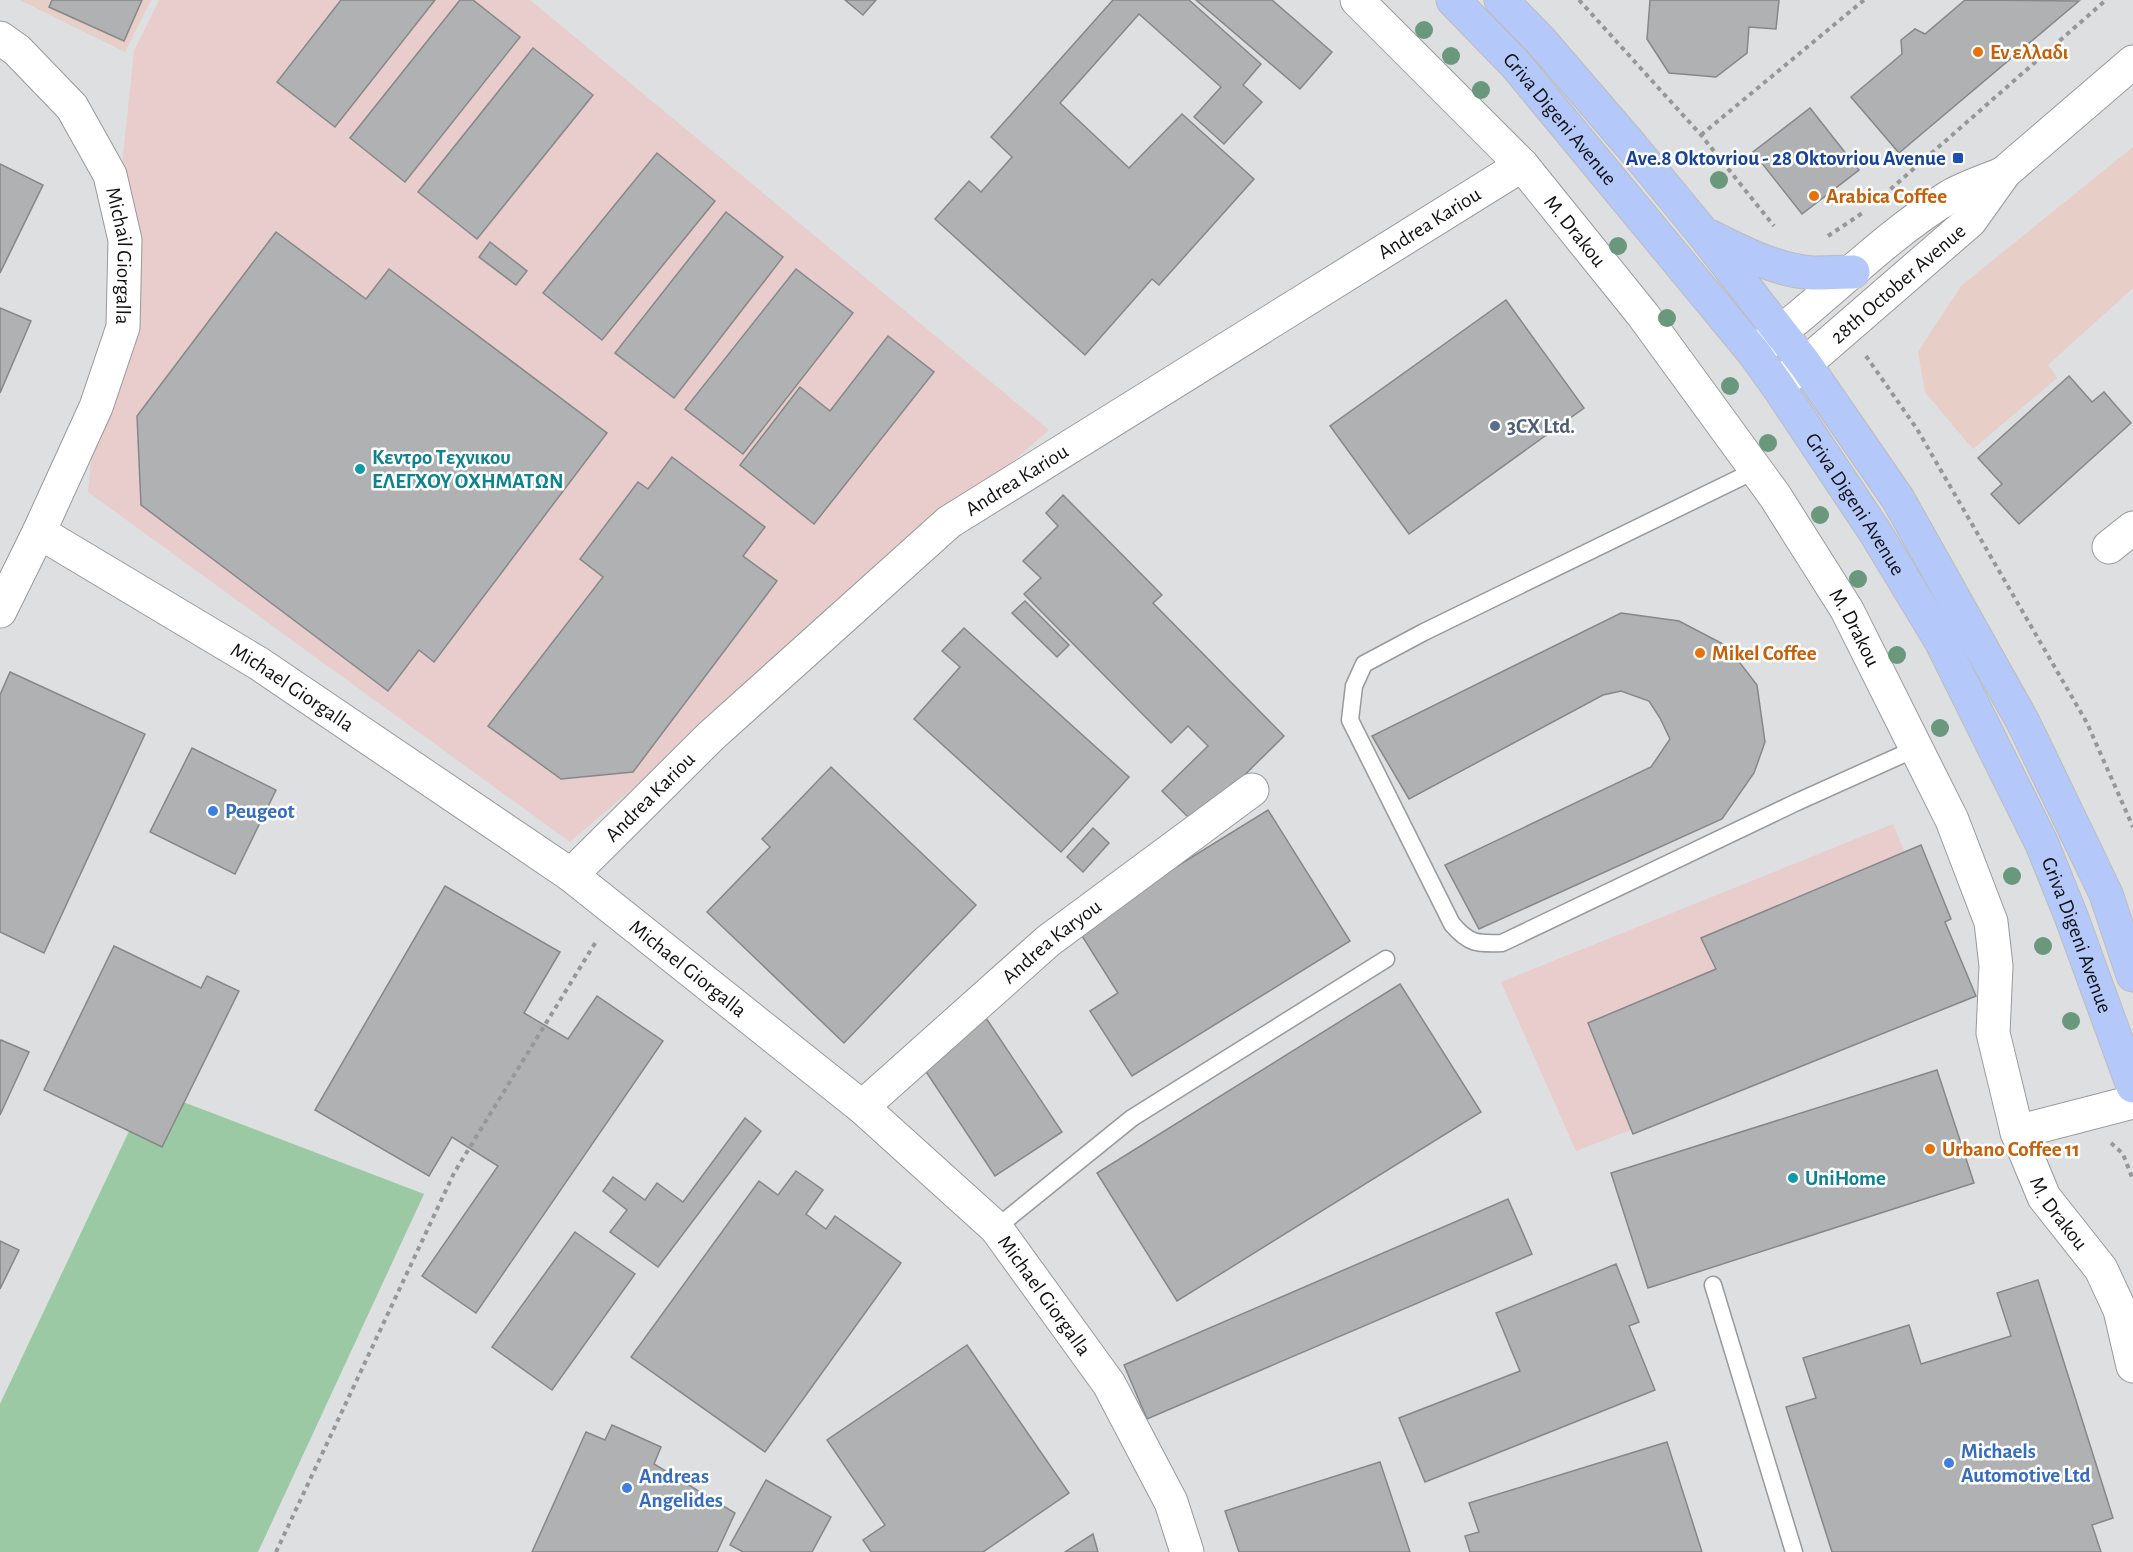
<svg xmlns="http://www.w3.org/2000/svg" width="2133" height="1552" viewBox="0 0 2133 1552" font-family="'Alegreya Sans',sans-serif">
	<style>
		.industrial { fill: #e8cdcc }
		.education { fill: #e7cec7 }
		.green { fill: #9ac9a3 }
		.building { fill: #afb1b3; stroke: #868789; stroke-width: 1.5 }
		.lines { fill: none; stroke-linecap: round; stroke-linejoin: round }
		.service-casing { stroke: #97999b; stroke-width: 19 }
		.minor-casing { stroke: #97999b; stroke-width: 35 }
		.secondary-casing { stroke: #97999b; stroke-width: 35 }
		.primary-casing { stroke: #bcbcbc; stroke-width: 35 }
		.path { stroke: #959799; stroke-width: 4; stroke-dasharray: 4.5 4.5; stroke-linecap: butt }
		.service { stroke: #fff; stroke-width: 16 }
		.minor { stroke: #fff; stroke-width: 33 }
		.secondary { stroke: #fff; stroke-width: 33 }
		.primary { stroke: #b5c8fa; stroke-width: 33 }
		.tree { fill: #6a987d }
		.food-dot { fill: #e8710a; stroke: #fff; stroke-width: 2 }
		.transit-dot { fill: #1a4fb4; stroke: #fff; stroke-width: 2 }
		.service-dot { fill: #5c6f8a; stroke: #fff; stroke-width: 2 }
		.culture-dot { fill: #0f9aa8; stroke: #fff; stroke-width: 2 }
		.shop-dot { fill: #3f7fe0; stroke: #fff; stroke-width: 2 }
		.labels { text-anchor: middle; stroke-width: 5; stroke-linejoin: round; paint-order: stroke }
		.food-label { font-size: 21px; font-weight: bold; fill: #c56008; stroke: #fff; text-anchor: start }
		.street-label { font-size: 21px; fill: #0f1011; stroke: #fff }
		.transit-label { font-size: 21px; font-weight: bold; fill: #164399; stroke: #fff; text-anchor: end }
		.service-label { font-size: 21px; font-weight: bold; fill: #4e5e75; stroke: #fff; text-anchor: start }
		.culture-label { font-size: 21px; font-weight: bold; fill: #0d838f; stroke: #fff; text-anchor: start }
		.shop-label { font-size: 21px; font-weight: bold; fill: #366cbe; stroke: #fff; text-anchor: start }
	</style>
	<rect width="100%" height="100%" fill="#dddfe1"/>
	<g class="industrial">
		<polygon points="159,0 530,0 1049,430 570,842 88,492 134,51"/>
		<polygon points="1893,824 1966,1001 1576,1151 1501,982"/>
	</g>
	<g class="education">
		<polygon points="20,0 151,0 125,52"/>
		<polygon points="2133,147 2133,288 2048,365 2057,378 1973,449 1925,392 1918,352 1961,286"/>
	</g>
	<polygon class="green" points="149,1089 424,1194 258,1552 0,1552 0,1404"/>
	<g class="building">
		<polygon points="52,0 142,0 124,41 49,7"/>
		<polygon points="341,0 435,0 335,127 277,82"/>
		<polygon points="460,0 473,0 520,37 405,182 350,138"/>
		<polygon points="845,0 876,0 863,15"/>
		<polygon points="1113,0 1189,0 1261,64 1243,85 1262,102 1224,144 1194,117 1221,87 1139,14 1060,103 1129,168 1182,114 1254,179 1159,285 1152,279 1085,355 935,219 969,181 981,192 1012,157 991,137"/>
		<polygon points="1196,0 1272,0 1332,52 1300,89"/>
		<polygon points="1650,0 1779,0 1776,29 1749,27 1747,53 1716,77 1669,73 1647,39"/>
		<polygon points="1965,0 2079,1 1899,153 1851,97 1902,54 1901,40 1915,29 1925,34"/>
		<polygon points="533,48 593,95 477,239 418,192"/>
		<polygon points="1810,108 1859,170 1802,214 1753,152"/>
		<polygon points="657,153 715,201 602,340 543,293"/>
		<polygon points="0,164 43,185 0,273"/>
		<polygon points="726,212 783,257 674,398 615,353"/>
		<polygon points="276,232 366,299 389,269 607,433 434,662 419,650 388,691 141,505 137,416"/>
		<polygon points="490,242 527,271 516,285 479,257"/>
		<polygon points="796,269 853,313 743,454 685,409"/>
		<polygon points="1506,300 1584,408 1409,534 1330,426"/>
		<polygon points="0,308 31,321 0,393"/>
		<polygon points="888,336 934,372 814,524 740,465 800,387 830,411"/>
		<polygon points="2069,376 2092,402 2104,392 2131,423 2019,524 1991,494 2002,484 1978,458"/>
		<polygon points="672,457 765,527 743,556 777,581 633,772 561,779 488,726 603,577 580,559 638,482 648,489"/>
		<polygon points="1063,495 1162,595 1153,603 1284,736 1195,824 1162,791 1208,746 1188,726 1171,743 1024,594 1041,578 1023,561 1058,526 1046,513"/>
		<polygon points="1025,601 1069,645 1057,657 1012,613"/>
		<polygon points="1621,613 1679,621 1727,646 1757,685 1765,742 1754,773 1722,819 1479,929 1445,865 1651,767 1670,739 1660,718 1649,701 1621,691 1603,695 1409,799 1372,736"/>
		<polygon points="964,628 1129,777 1061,852 914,719 960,667 942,651"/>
		<polygon points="10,672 145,734 44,953 0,932 0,695"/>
		<polygon points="192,748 276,790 235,874 150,832"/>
		<polygon points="831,767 976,905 844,1043 707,912 770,847 762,839"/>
		<polygon points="1268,810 1350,941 1132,1076 1090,1011 1118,993 1077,928"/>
		<polygon points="1093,828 1109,843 1083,872 1067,857"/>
		<polygon points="1921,845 1951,919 1945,922 1976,996 1633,1134 1588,1023 1716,969 1701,938"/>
		<polygon points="445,886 560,952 524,1013 568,1039 597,996 663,1041 476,1313 422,1276 498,1166 452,1137 429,1176 315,1110"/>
		<polygon points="114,946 201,988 207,976 239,991 162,1147 44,1090"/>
		<polygon points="1400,984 1481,1112 1177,1301 1097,1173"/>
		<polygon points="986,1018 1062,1132 995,1176 919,1061"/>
		<polygon points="1,1040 29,1052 0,1115 0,1042"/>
		<polygon points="1937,1070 1974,1183 1648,1288 1611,1173"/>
		<polygon points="745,1118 761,1131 658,1267 610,1232 627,1210 603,1191 613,1177 645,1200 657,1183 683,1202"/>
		<polygon points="796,1171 823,1190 806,1214 826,1229 835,1216 901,1263 765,1452 631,1357 759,1181 778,1195"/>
		<polygon points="1508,1199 1532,1254 1147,1419 1124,1365"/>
		<polygon points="575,1232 635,1274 552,1390 492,1347"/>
		<polygon points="0,1241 19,1250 0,1289"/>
		<polygon points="1616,1264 1639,1322 1629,1326 1655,1390 1425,1482 1399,1418 1520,1371 1496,1313"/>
		<polygon points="2038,1280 2113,1518 2092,1525 2101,1552 1832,1552 1786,1407 1816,1398 1803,1358 1909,1325 1921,1364 2011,1336 1997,1293"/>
		<polygon points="967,1345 1069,1493 983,1552 871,1552 863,1540 885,1525 827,1440"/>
		<polygon points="612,1425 661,1447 654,1464 735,1513 717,1552 532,1552 586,1432 605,1440"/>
		<polygon points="1667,1442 1702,1552 1470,1552 1465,1536 1479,1532 1469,1503"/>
		<polygon points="1380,1462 1410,1552 1239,1552 1225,1511"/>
		<polygon points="766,1480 831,1517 812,1552 743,1552 730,1545"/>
		<polygon points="1093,1534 1098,1552 1065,1552"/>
	</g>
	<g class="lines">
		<g class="service-casing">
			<g id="service">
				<path d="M 1756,470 L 1424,632 L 1364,664 L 1354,686 L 1350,720 L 1452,924 C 1469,944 1477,944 1502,943 L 1797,802 L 1917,748"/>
				<polyline points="996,1228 1132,1118 1386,959"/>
				<polyline points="1713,1285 1794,1552"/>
			</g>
		</g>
		<g class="minor-casing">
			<g id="minor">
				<path id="s1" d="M 1357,0 L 1522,165 L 1643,315 L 1775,496 L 1847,610 L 1952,820 L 1991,922 L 1996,966 L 1993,1033 L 2017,1132 L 2044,1197 L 2101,1269 L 2120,1310 L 2133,1366"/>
				<path id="s2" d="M 0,38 L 17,50 L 72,107 L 110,175 L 125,240 L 123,327 L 96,407 L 39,532 L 0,611"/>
				<path id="s3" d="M 39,532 L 258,663 L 571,875 L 862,1107 L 996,1228 L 1109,1384 L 1171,1502 L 1187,1552"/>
				<polyline points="2109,547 2133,528"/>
				<path id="s4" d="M 571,875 L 711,736 L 949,522 L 1522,165"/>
				<path id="s5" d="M 862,1107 L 1048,941 L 1252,790"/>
				<polyline points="2017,1132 2133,1102"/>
			</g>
		</g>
		<g class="secondary-casing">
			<g id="secondary">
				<path d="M 1757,350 C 1823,302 1879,240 1949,197 C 1965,187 1986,181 2004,173"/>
				<path id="s6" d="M 1777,385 L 1805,364 L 1970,221 L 2005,172 L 2133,62"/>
			</g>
		</g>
		<g class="primary-casing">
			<g id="primary">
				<path id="s7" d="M 1453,0 L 1516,65 L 1754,353 L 1777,385 L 1875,532 L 1941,641 L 2042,844 L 2071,916 L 2133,1086"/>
				<polyline points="1501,0 1541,41 1633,148 1702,232 1805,364 1898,499 2023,722 2106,894 2133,975"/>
				<path d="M 1711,237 C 1743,253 1778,271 1814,273 C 1827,273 1840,272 1853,272"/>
			</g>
		</g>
		<g class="path">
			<polyline points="1579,0 1701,135 1774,226"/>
			<polyline points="1701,135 1864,0"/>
			<polyline points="1877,201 2106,0"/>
			<polyline points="1828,236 1864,212"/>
			<polyline points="1866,356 1917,429 2087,723 2133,827"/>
			<polyline points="2111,1143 2123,1154 2133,1180"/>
			<polyline points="276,1552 454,1173 597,940"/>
		</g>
		<use href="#service" class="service"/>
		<use href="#minor" class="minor"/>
		<use href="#secondary" class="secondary"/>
		<use href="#primary" class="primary"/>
	</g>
	<g class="tree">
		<circle cx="1424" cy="30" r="9"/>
		<circle cx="1451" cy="56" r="9"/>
		<circle cx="1481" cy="90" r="9"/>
		<circle cx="1719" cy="180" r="9"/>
		<circle cx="1618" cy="246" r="9"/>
		<circle cx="1667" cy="318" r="9"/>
		<circle cx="1730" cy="386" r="9"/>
		<circle cx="1768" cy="443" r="9"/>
		<circle cx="1820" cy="515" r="9"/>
		<circle cx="1858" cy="579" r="9"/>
		<circle cx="1897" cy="655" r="9"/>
		<circle cx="1940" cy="728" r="9"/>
		<circle cx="2012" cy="876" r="9"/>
		<circle cx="2043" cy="946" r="9"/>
		<circle cx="2071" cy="1021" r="9"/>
	</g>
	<g class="food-dot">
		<circle cx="1978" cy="52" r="6"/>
		<circle cx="1814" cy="196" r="6"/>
		<circle cx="1700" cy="653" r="6"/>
		<circle cx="1930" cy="1149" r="6"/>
	</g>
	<rect class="transit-dot" x="1952" y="152" width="12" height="12" rx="3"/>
	<circle class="service-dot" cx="1495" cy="426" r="6"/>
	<g class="culture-dot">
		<circle cx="360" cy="469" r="6"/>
		<circle cx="1793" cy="1178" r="6"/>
	</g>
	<g class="shop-dot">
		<circle cx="213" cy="811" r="6"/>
		<circle cx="1949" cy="1463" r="6"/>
		<circle cx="627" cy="1488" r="6"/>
	</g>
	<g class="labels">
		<g class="food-label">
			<text x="1990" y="59">Εν ελλαδι</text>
			<text x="1826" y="203">Arabica Coffee</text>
			<text x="1712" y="660">Mikel Coffee</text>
			<text x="1942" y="1156">Urbano Coffee 11</text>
		</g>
		<g class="street-label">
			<text dy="7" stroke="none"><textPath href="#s7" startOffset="160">Griva Digeni Avenue</textPath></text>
			<text dy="7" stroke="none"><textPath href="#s4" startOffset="1083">Andrea Kariou</textPath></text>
			<text dy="7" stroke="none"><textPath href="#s1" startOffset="318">M. Drakou</textPath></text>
			<text dy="7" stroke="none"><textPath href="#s2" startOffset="260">Michail Giorgalla</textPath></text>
			<text dy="7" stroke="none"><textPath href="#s6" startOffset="158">28th October Avenue</textPath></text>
			<text dy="7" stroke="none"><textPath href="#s4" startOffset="597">Andrea Kariou</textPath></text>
			<text dy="7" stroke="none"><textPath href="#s7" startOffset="646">Griva Digeni Avenue</textPath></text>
			<text dy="7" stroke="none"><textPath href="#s1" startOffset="804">M. Drakou</textPath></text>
			<text dy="7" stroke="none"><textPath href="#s3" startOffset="297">Michael Giorgalla</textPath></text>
			<text dy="7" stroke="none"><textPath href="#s4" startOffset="111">Andrea Kariou</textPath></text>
			<text dy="7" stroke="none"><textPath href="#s7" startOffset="1132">Griva Digeni Avenue</textPath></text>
			<text dy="7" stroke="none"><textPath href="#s5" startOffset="252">Andrea Karyou</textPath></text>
			<text dy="7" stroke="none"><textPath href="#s3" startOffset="783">Michael Giorgalla</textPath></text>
			<text dy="7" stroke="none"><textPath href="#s1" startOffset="1434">M. Drakou</textPath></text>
			<text dy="7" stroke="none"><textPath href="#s3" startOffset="1269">Michael Giorgalla</textPath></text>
		</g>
		<g class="transit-label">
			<text x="1946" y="165">Ave.8 Oktovriou - 28 Oktovriou Avenue</text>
		</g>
		<g class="service-label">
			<text x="1507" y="433">3CX Ltd.</text>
		</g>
		<g class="culture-label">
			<text x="372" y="464">Κεντρο Τεχνικου<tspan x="372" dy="24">ΕΛΕΓΧΟΥ ΟΧΗΜΑΤΩΝ</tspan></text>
			<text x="1805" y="1185">UniHome</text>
		</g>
		<g class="shop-label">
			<text x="225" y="818">Peugeot</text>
			<text x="1961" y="1458">Michaels<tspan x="1961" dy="24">Automotive Ltd</tspan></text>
			<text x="639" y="1483">Andreas<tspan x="639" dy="24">Angelides</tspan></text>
		</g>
	</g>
</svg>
